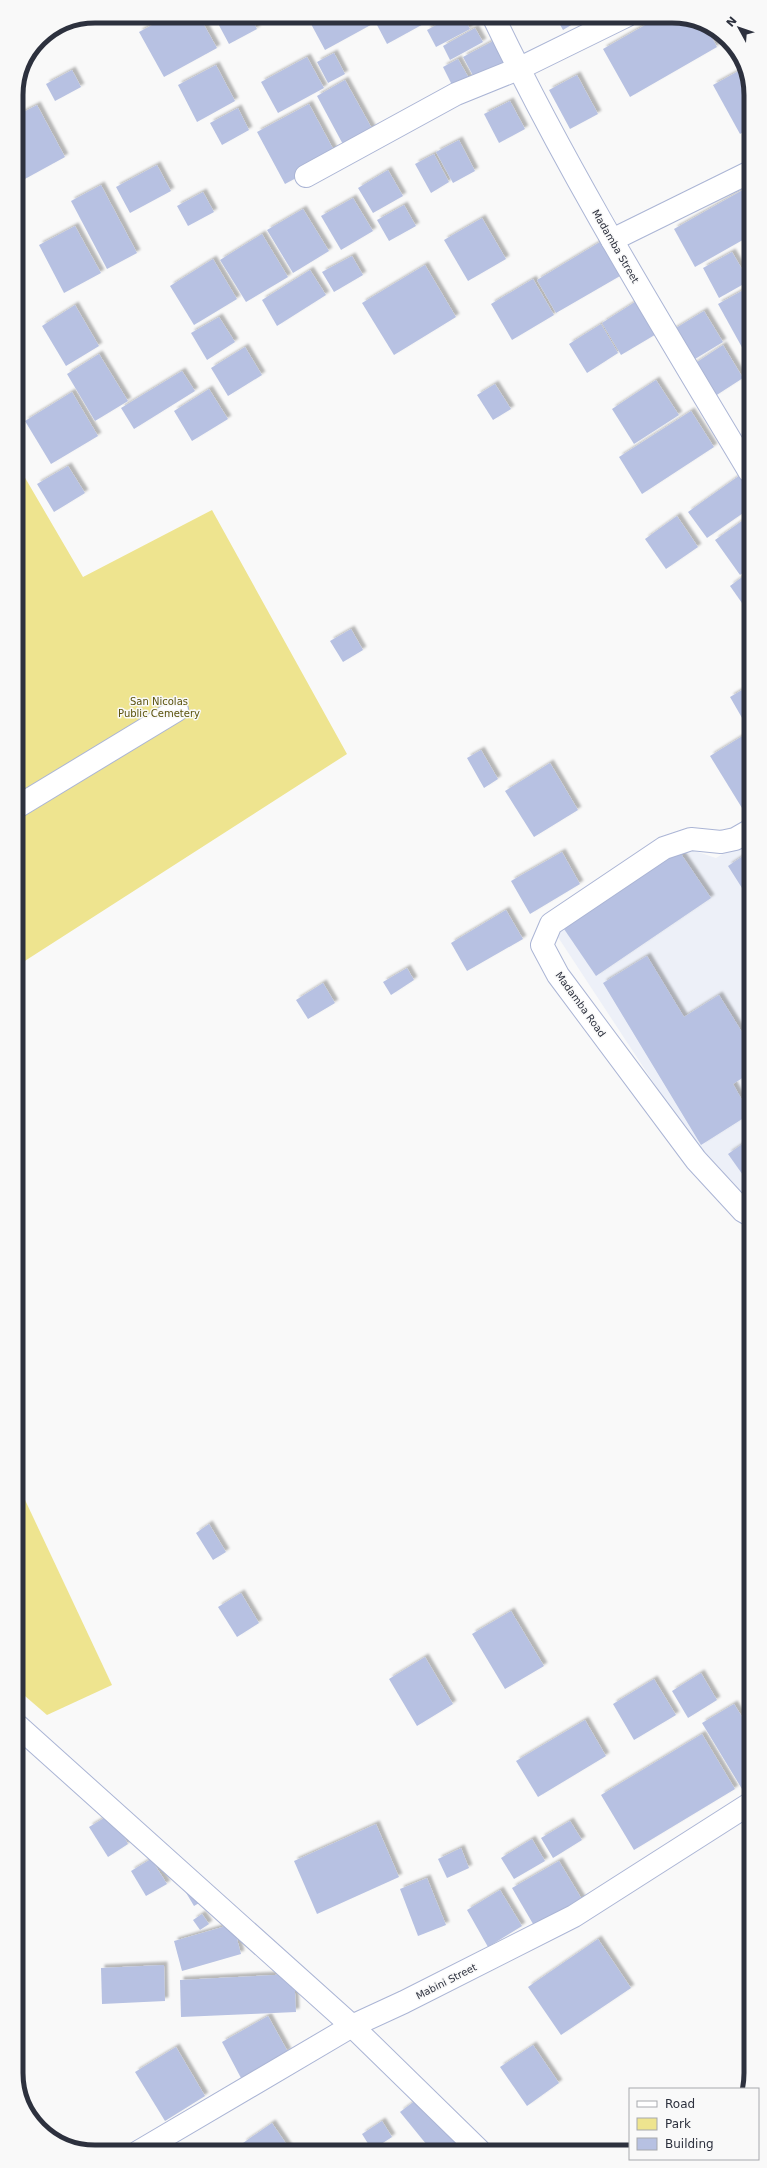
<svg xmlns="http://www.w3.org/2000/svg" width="767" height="2168" viewBox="0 0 767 2168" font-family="'DejaVu Sans',sans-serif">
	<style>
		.built { fill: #edf0f8 }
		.green { fill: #eee48f }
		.building { fill: #b7c1e2; filter: url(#shadow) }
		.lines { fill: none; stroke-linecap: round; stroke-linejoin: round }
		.minor-casing { stroke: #abb5d5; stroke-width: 24 }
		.minor { stroke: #fff; stroke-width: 22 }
		.labels { text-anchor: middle; stroke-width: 3; stroke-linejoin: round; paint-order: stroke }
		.street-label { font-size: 10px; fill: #2d313e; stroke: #f9f9f9 }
		.park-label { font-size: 10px; fill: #5a520d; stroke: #f9f9f9 }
		.rim { fill: none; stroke: #2d313e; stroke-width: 5 }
	</style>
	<defs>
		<filter id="shadow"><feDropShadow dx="3.5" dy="-3.5" stdDeviation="1" flood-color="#0004"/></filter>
	</defs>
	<rect width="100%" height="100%" fill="#f9f9f9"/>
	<polygon class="built" points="749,838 750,1201 684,1129 554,931 680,846 716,858"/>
	<g class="green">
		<polygon points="17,464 83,577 212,510 347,754 17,966"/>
		<polygon points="18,1485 112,1685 47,1715 18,1690"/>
	</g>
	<g class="building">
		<polygon points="169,16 199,16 217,48 164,77 139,32"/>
		<polygon points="214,16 250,16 257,29 229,44"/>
		<polygon points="325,16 375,16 378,21 325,50 311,24"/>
		<polygon points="394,16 438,16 387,44 377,25"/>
		<polygon points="453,16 463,16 470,29 436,47 427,30"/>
		<polygon points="555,16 586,16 563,30"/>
		<polygon points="661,16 677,16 706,27 717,47 630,97 603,49"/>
		<polygon points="475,28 483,42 450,60 443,46"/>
		<polygon points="497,39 509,63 476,81 463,57"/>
		<polygon points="334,53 345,74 328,83 317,62"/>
		<polygon points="307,57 324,88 278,113 261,82"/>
		<polygon points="458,59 470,80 454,89 443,67"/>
		<polygon points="216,65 235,101 197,122 178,85"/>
		<polygon points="744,68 748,74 748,129 740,134 713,85"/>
		<polygon points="72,70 81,87 55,101 46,84"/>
		<polygon points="577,75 598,114 570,129 549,90"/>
		<polygon points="345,80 375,134 346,150 317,96"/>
		<polygon points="510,101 525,129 499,143 484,114"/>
		<polygon points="309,104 337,156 285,184 257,132"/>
		<polygon points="37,105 65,157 23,180 16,166 16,116"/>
		<polygon points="238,108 249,130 222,145 210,123"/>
		<polygon points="459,140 475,171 453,183 436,152"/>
		<polygon points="434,154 449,182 431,193 415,164"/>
		<polygon points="157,165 171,191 130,213 116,187"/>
		<polygon points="388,170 403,196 373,213 358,188"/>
		<polygon points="101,185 137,253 107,269 71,201"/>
		<polygon points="748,187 748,237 695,267 674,229"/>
		<polygon points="203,192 214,212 188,226 177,206"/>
		<polygon points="353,198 373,231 341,250 321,216"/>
		<polygon points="404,205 416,226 389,241 377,220"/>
		<polygon points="303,209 329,251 293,273 267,230"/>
		<polygon points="482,218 506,259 468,281 444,240"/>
		<polygon points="75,226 101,273 64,293 39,245"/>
		<polygon points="262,234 288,277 246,302 220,260"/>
		<polygon points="600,242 620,276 556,313 537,280"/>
		<polygon points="732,252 749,281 719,298 703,268"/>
		<polygon points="352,256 363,275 334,292 322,272"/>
		<polygon points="213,259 237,299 194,325 170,286"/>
		<polygon points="425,265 456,317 394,355 362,303"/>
		<polygon points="310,270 326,295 277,326 262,300"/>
		<polygon points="533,279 554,315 512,340 491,304"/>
		<polygon points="749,287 749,360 718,304"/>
		<polygon points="638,300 658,333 621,355 602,323"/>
		<polygon points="75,305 99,346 66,366 42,326"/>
		<polygon points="704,311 723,342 690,362 671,331"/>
		<polygon points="219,317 235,342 207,360 191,333"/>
		<polygon points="601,324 618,353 587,373 569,344"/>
		<polygon points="723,345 743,378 712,398 691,366"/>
		<polygon points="245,347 262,375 228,396 211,368"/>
		<polygon points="99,354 128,401 95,421 67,374"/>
		<polygon points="182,371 195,391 134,429 121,408"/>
		<polygon points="656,380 679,415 634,444 612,409"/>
		<polygon points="495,384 511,409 493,420 477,395"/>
		<polygon points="209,389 228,419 192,441 174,411"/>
		<polygon points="72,392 98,436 51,464 25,421"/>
		<polygon points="691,411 714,447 642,494 619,457"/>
		<polygon points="68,466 85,493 54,512 37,484"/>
		<polygon points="743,473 749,482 749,509 707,538 688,512"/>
		<polygon points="677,516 698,547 666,569 645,539"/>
		<polygon points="749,516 749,568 740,575 715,540"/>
		<polygon points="749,572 749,613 730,586"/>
		<polygon points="351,629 363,650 343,662 330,641"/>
		<polygon points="749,686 749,730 730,697"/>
		<polygon points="749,732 749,803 742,808 710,756"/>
		<polygon points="481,750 498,779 484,788 467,758"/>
		<polygon points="550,763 578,810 534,837 505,791"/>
		<polygon points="679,851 711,898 596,976 564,929"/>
		<polygon points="562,852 580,884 530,914 511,881"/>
		<polygon points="749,852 749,899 728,866"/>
		<polygon points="506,910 523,939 467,971 451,943"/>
		<polygon points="647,956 684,1017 719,995 750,1045 750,1073 733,1084 750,1114 701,1145 603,983"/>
		<polygon points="407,968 414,980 391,995 383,982"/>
		<polygon points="323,983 335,1003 308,1019 296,1000"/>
		<polygon points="750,1139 750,1185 728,1154"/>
		<polygon points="209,1524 226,1552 213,1560 196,1533"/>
		<polygon points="241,1593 259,1623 237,1637 218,1607"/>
		<polygon points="511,1611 544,1666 505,1689 472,1634"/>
		<polygon points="425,1657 453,1704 417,1726 389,1679"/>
		<polygon points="701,1673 717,1700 688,1718 672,1691"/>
		<polygon points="654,1679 676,1715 634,1740 613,1704"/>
		<polygon points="734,1704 751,1731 751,1784 742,1789 702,1723"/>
		<polygon points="585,1720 606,1756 538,1797 516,1761"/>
		<polygon points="702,1734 735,1789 634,1850 601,1795"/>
		<polygon points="111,1814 128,1844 108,1857 89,1827"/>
		<polygon points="570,1821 582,1840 553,1858 541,1838"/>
		<polygon points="376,1824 399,1877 317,1914 294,1861"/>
		<polygon points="532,1839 545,1861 514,1879 501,1858"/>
		<polygon points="461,1848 469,1868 447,1878 438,1859"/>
		<polygon points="151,1859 167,1884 146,1896 131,1871"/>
		<polygon points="559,1861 583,1901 536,1929 512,1888"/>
		<polygon points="427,1878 446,1925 418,1936 400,1889"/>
		<polygon points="196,1884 206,1899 194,1906 185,1891"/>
		<polygon points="500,1890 522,1926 488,1947 467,1910"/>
		<polygon points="202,1914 209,1924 200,1930 193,1920"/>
		<polygon points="233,1924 241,1954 182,1971 174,1941"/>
		<polygon points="598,1939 631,1988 561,2035 528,1987"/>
		<polygon points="164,1965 165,2001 102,2004 101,1968"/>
		<polygon points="294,1974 296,2012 181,2017 180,1980"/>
		<polygon points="268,2016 288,2052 241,2078 222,2042"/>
		<polygon points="533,2045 559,2083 527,2106 500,2067"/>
		<polygon points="176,2047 205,2096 165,2121 135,2072"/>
		<polygon points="420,2097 460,2146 455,2150 431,2150 400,2112"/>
		<polygon points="382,2121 392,2137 372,2150 362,2134"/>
		<polygon points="272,2123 291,2151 249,2151 243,2143"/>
	</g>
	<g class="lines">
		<g class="minor-casing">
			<g id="minor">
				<path d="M 493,16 C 568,173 660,322 749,471"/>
				<polyline points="306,176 456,94 518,69 626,16"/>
				<polyline points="612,240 748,173"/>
				<polyline points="17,807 177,710"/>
				<polyline points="749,831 735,839 721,842 691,839 664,848 551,924 542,945 558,975 696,1160 743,1211 750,1215"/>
				<polyline points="18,1726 352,2026 479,2150"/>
				<polyline points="138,2152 352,2026 404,2002 574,1916 751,1803"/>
			</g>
		</g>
		<use href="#minor" class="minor"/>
	</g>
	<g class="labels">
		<g class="street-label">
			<text transform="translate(616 246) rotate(60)" y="4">Madamba Street</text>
			<text transform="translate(581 1004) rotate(54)" y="4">Madamba Road</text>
			<text transform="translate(446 1981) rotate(-27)" y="4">Mabini Street</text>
		</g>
		<g class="park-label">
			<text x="159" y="705">San Nicolas<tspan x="159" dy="12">Public Cemetery</tspan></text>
		</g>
	</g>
	<path d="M0 0H767V2168H0ZM95 23H672A72 72 0 0 1 744 95V2073A72 72 0 0 1 672 2145H95A72 72 0 0 1 23 2073V95A72 72 0 0 1 95 23Z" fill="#f9f9f9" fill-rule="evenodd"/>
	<path class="rim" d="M95 23H672A72 72 0 0 1 744 95V2073A72 72 0 0 1 672 2145H95A72 72 0 0 1 23 2073V95A72 72 0 0 1 95 23Z"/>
	<rect x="629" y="2088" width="130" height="72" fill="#f9f9f9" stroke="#a7a9ae"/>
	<rect x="637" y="2101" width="20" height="6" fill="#ffffff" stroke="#a7a9ae"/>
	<text x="665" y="2108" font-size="12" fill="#2d313e">Road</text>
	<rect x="637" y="2118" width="20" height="12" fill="#eee48f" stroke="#a7a9ae"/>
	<text x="665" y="2128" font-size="12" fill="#2d313e">Park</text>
	<rect x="637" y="2138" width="20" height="12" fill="#b7c1e2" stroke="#a7a9ae"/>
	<text x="665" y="2148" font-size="12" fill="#2d313e">Building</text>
	<g transform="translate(739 28) rotate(310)" stroke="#f9f9f9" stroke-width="3" paint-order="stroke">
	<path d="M0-3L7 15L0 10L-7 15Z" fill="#2d313e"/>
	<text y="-6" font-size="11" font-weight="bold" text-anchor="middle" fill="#2d313e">N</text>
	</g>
</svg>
